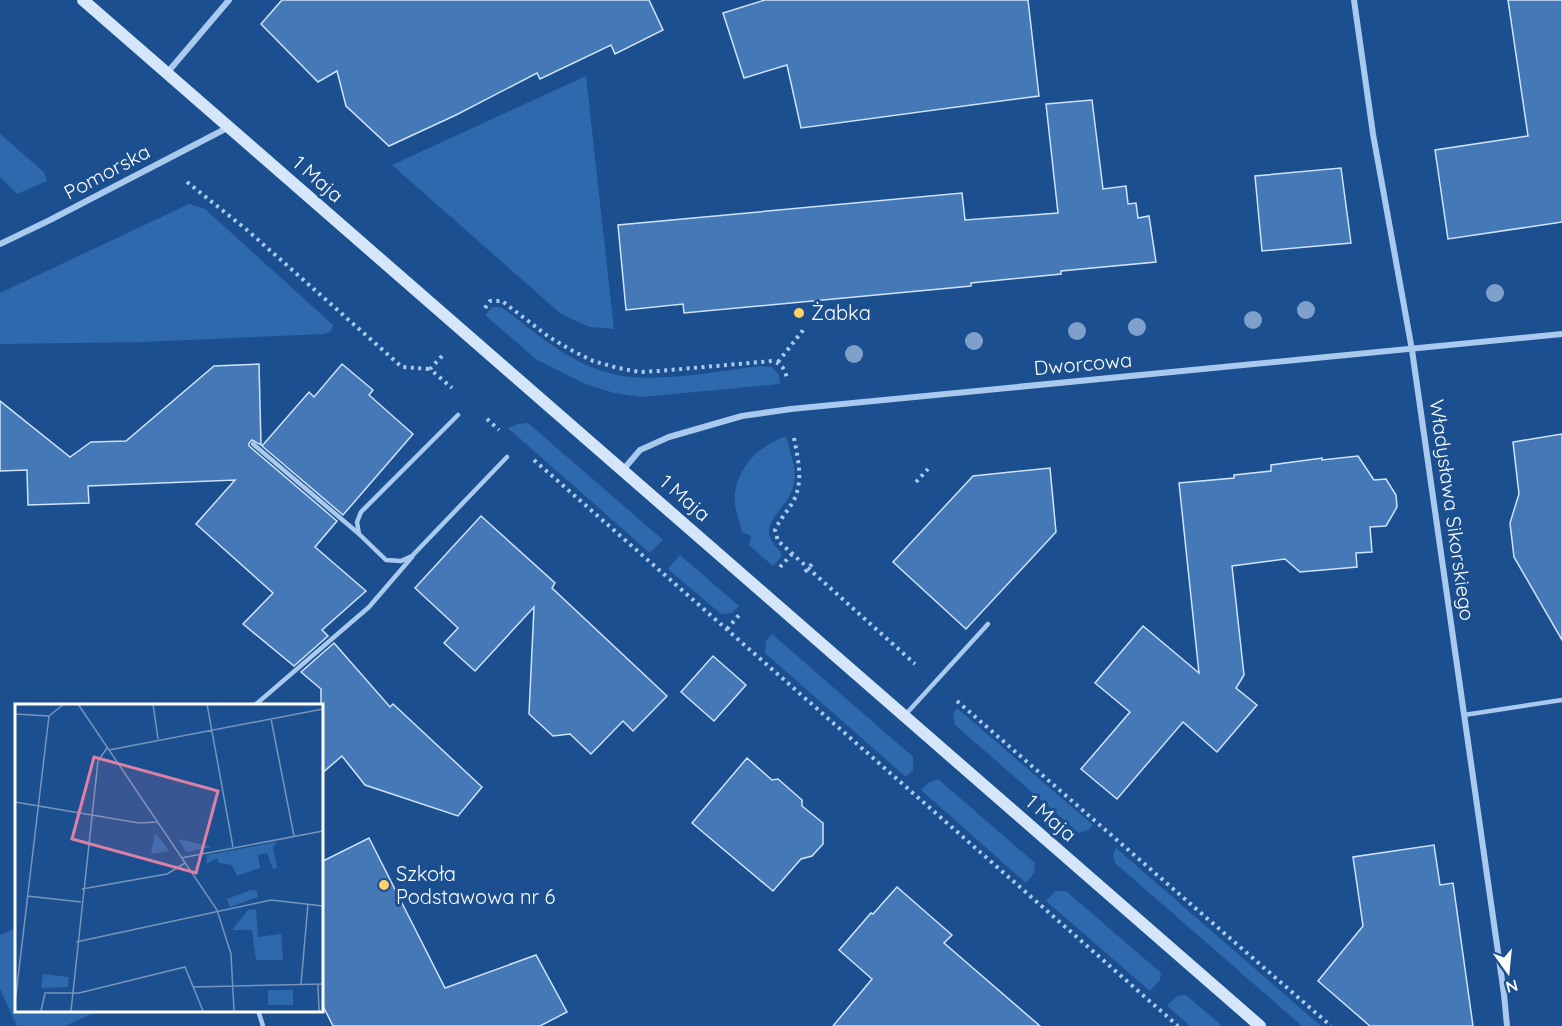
<svg xmlns="http://www.w3.org/2000/svg" width="1562" height="1026" viewBox="0 0 1562 1026" font-family="Quicksand,sans-serif">
	<style>
		.green { fill: #2e69ad }
		.building { fill: #4478b7; stroke: #cfe3fa; stroke-width: 1.5 }
		.lines { fill: none; stroke-linecap: round; stroke-linejoin: round }
		.path { stroke: #a9c9ee; stroke-width: 4; stroke-dasharray: 3 4.5; stroke-linecap: butt }
		.lane { stroke: #a9c9ee; stroke-width: 4.5 }
		.street { stroke: #a9c9ee; stroke-width: 6 }
		.secondary { stroke: #d6e6fa; stroke-width: 12 }
		.tree { fill: #7ea0ca }
		.poi-dot { fill: #ffd166; stroke: #1b4f8f; stroke-width: 2 }
		.labels { text-anchor: middle; stroke-width: 6; stroke-linejoin: round; paint-order: stroke }
		.street-label { font-size: 20px; fill: #fff; stroke: #1b4f8f }
		.poi-label { font-size: 20px; fill: #fff; stroke: #1b4f8f; text-anchor: start }
		.inset-road { fill: none; stroke: #7695bc; stroke-width: 1.5 }
		.view { fill: #dd80a5; fill-opacity: 0.15; stroke: #dd80a5; stroke-width: 3 }
		.inset-edge { fill: none; stroke: #fff; stroke-width: 3 }
	</style>
	<rect width="100%" height="100%" fill="#1b4f8f"/>
	<g class="green">
		<polygon points="586,76 614,329 589,327 561,314 392,165"/>
		<polygon points="0,134 44,172 47,181 17,194 0,177"/>
		<polygon points="189,204 205,209 333,325 331,331 325,334 142,342 0,344 0,293"/>
		<path d="M 492,307 L 500,307 L 507,311 C 540,337 574,366 617,375 C 657,383 718,371 760,366 L 772,367 L 779,375 L 780,384 L 641,397 L 614,393 L 585,384 L 537,360 L 485,315 Z"/>
		<polygon points="528,423 663,540 650,553 508,428 518,424"/>
		<path d="M 786,436 C 790,451 797,469 794,483 C 789,512 750,524 781,552 L 781,557 L 773,566 L 749,545 L 751,538 L 750,535 L 742,532 C 740,523 736,514 735,504 C 733,470 757,447 786,436 Z"/>
		<polygon points="680,555 739,606 732,613 721,614 668,569"/>
		<polygon points="772,634 913,757 913,770 906,777 765,653 766,641"/>
		<polygon points="957,708 1093,825 1088,830 1079,833 955,725 953,714"/>
		<polygon points="938,779 1035,863 1034,873 1026,883 921,790 928,783"/>
		<polygon points="1116,848 1321,1026 1302,1026 1115,863 1113,854"/>
		<polygon points="1055,891 1066,891 1161,973 1160,980 1150,991 1046,901"/>
		<polygon points="16,928 16,1010 101,1010 65,1026 17,1026 0,989 0,935"/>
		<polygon points="1186,995 1222,1026 1190,1026 1167,1006 1177,996"/>
	</g>
	<g class="building">
		<polygon points="282,0 649,0 663,30 615,54 611,45 540,79 537,73 456,115 389,146 346,106 337,71 318,82 261,24"/>
		<polygon points="765,0 1028,0 1039,96 801,128 787,65 744,78 723,13"/>
		<polygon points="1508,0 1562,0 1562,222 1448,239 1435,150 1528,136"/>
		<polygon points="1092,100 1103,189 1126,186 1128,204 1136,203 1138,218 1149,216 1156,262 1061,271 1061,274 971,283 971,286 684,313 683,304 626,310 618,225 962,193 965,220 1058,213 1046,104"/>
		<polygon points="1341,168 1351,243 1262,251 1255,176"/>
		<polygon points="259,364 261,445 252,440 249,443 249,446 337,521 315,547 366,591 322,630 328,636 294,666 243,624 273,593 196,524 235,480 88,486 89,503 28,505 27,470 0,471 0,401 70,457 91,442 126,441 214,366"/>
		<polygon points="342,364 373,390 369,395 413,434 343,515 262,446 309,392 314,397"/>
		<polygon points="1562,434 1562,640 1514,557 1510,523 1519,494 1513,442"/>
		<polygon points="1358,456 1374,480 1386,479 1396,495 1397,507 1386,526 1370,527 1372,552 1356,553 1357,567 1300,572 1285,559 1232,566 1244,675 1236,688 1257,705 1217,752 1183,722 1117,799 1081,769 1130,712 1095,683 1143,626 1199,673 1179,483 1234,478 1234,475 1271,471 1271,465 1322,458 1322,460"/>
		<polygon points="1050,468 1056,532 966,629 893,562 973,476"/>
		<polygon points="481,516 555,583 552,588 667,696 633,731 623,721 591,754 570,734 553,736 529,714 534,607 475,671 444,643 458,628 415,588"/>
		<polygon points="334,643 390,707 393,704 482,787 458,816 365,785 342,756 321,774 321,689 301,672"/>
		<polygon points="713,656 746,685 714,721 681,692"/>
		<polygon points="747,758 772,780 778,779 802,800 802,806 823,823 823,844 812,856 801,859 773,891 692,823"/>
		<polygon points="369,838 445,988 536,955 567,1012 540,1026 333,1026 321,1002 321,862"/>
		<polygon points="1434,845 1440,885 1453,883 1473,1026 1370,1026 1318,981 1363,926 1353,857"/>
		<polygon points="897,887 952,935 944,943 1040,1026 833,1026 872,979 839,950 871,913 873,914"/>
	</g>
	<g class="lines">
		<g class="path">
			<polyline points="187,182 247,230 402,367 430,369"/>
			<path d="M 485,308 L 490,301 L 502,301 L 549,337 L 573,351 L 593,361 L 618,368 L 640,372 L 659,371 L 772,361 C 782,363 786,371 787,380"/>
			<polyline points="442,356 430,369 452,388"/>
			<polyline points="778,362 804,329"/>
			<polyline points="487,419 499,430"/>
			<path d="M 794,438 C 798,460 804,481 793,502 C 787,512 780,519 775,530 L 778,541 L 915,664"/>
			<polyline points="534,460 1178,1026"/>
			<polyline points="916,482 928,469"/>
			<polyline points="780,567 792,554"/>
			<polyline points="805,572 812,564"/>
			<polyline points="727,629 740,614"/>
			<polyline points="957,701 1331,1026"/>
		</g>
		<g class="lane">
			<polyline points="458,415 361,512 357,522 359,534 386,560 401,561 412,556 507,457"/>
			<polyline points="253,444 358,533"/>
			<polyline points="255,705 369,607 412,557"/>
			<polyline points="906,714 988,624"/>
			<polyline points="1464,715 1562,700"/>
			<polyline points="258,1010 263,1026"/>
		</g>
		<g class="street">
			<polyline points="1354,0 1373,134 1412,350 1504,994 1507,1026"/>
			<polyline points="167,73 229,0"/>
			<polyline points="0,244 50,220 229,127"/>
			<polyline points="623,470 640,450 669,437 742,416 791,409 1562,334"/>
		</g>
		<polyline class="secondary" points="83,0 1260,1026"/>
	</g>
	<g class="tree">
		<circle cx="1495" cy="293" r="9"/>
		<circle cx="1306" cy="310" r="9"/>
		<circle cx="1253" cy="320" r="9"/>
		<circle cx="1137" cy="327" r="9"/>
		<circle cx="1077" cy="331" r="9"/>
		<circle cx="974" cy="341" r="9"/>
		<circle cx="854" cy="354" r="9"/>
	</g>
	<g class="poi-dot">
		<circle cx="799" cy="313" r="6"/>
		<circle cx="384" cy="885" r="6"/>
	</g>
	<g class="labels">
		<g class="street-label">
			<text transform="translate(107 172) rotate(-28)" y="7">Pomorska</text>
			<text transform="translate(318 179) rotate(41)" y="7">1 Maja</text>
			<text transform="translate(1083 364) rotate(-5)" y="7">Dworcowa</text>
			<text transform="translate(685 498) rotate(41)" y="7">1 Maja</text>
			<text transform="translate(1452 510) rotate(82)" y="7">Władysława Sikorskiego</text>
			<text transform="translate(1051 818) rotate(41)" y="7">1 Maja</text>
		</g>
		<g class="poi-label">
			<text x="811" y="320">Żabka</text>
			<text x="396" y="881">Szkoła<tspan x="396" dy="23">Podstawowa nr 6</tspan></text>
		</g>
	</g>
	<g transform="translate(15 704)">
		<rect width="308" height="308" fill="#1b4f8f"/>
		<path d="M 140,129 L 143,132 L 154,147 L 136,150 ZM 163,135 L 177,138 L 197,143 L 171,148 ZM 262,138 L 258,143 L 262,164 L 258,165 L 252,149 L 243,151 L 245,164 L 222,172 L 217,161 L 204,159 L 202,154 L 191,160 L 192,151 ZM 236,186 L 241,186 L 243,193 L 215,203 L 212,195 ZM 241,205 L 243,233 L 266,230 L 268,256 L 241,256 L 237,226 L 217,226 L 233,206 ZM 28,270 L 54,273 L 53,283 L 26,284 ZM 253,286 L 278,286 L 278,301 L 253,301 Z" fill="#2e69ad"/>
		<path class="inset-road" d="M 63,0 L 202,206 L 216,250 L 219,307M 138,0 L 143,35M 192,0 L 218,143M 0,10 L 34,12M 34,12 L 49,0M 256,15 L 279,132M 94,46 L 308,5M 0,98 L 124,119 L 142,118M 166,154 L 308,127M 67,185 L 152,170 L 170,159M 12,192 L 66,198M 61,238 L 256,196 L 308,202M 286,280 L 293,200M 303,280 L 304,307M 179,283 L 308,280M 0,299 L 34,12M 26,307 L 30,289 L 64,289 L 170,263 L 188,307M 56,307 L 83,57 L 92,44"/>
		<path class="view" d="M 79,53 L 203,87 L 181,169 L 57,135 Z"/>
		<rect width="308" height="308" class="inset-edge"/>
	</g>
	<g transform="translate(1508 972) rotate(165)" stroke="#1b4f8f" stroke-width="4.5" paint-order="stroke">
	<path d="M0-4.5L10 22L0 15L-10 22Z" fill="#ffffff"/>
	<text y="-9" font-size="16" font-weight="bold" text-anchor="middle" fill="#ffffff">N</text>
	</g>
</svg>
